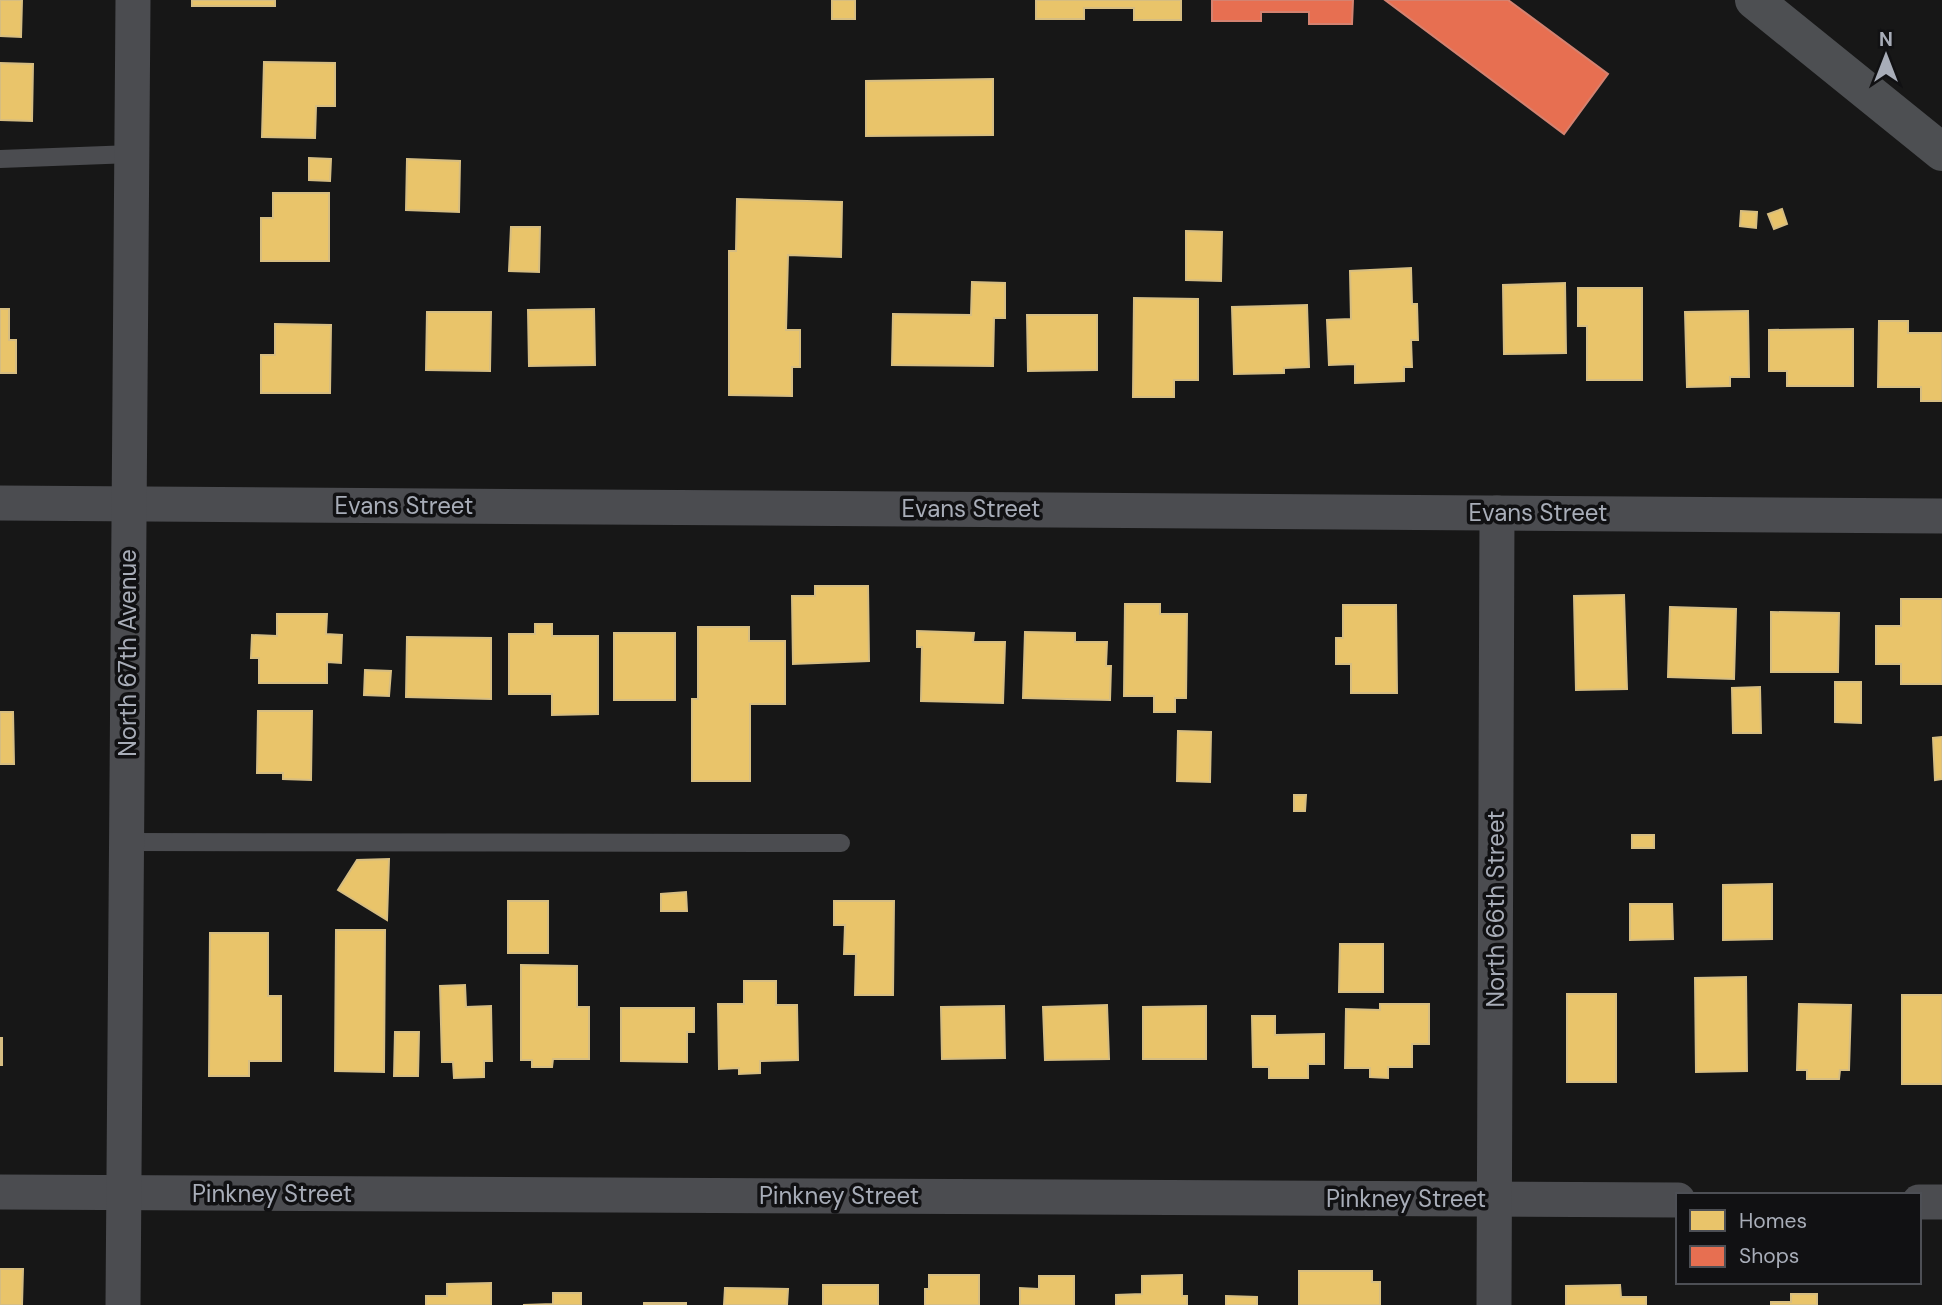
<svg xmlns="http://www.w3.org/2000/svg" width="1942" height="1305" viewBox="0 0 1942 1305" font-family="'DM Sans',sans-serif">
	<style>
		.homes { fill: #e9c46a; stroke: #d6bd81; stroke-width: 2 }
		.shops { fill: #e76f51; stroke: #d48270; stroke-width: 2 }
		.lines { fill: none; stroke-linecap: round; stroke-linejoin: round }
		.service { stroke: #4b4c50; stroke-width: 18 }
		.minor { stroke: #4b4c50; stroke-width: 35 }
		.primary { stroke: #4d4f52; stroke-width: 38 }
		.labels { text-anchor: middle; stroke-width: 7; stroke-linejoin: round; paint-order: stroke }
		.street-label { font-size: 24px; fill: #a8adb8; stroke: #111113 }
	</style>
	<rect width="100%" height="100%" fill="#171717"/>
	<g class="homes">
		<polygon points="0,0 22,0 21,37 0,36"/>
		<rect x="192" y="0" width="83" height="6"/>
		<rect x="832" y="0" width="23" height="19"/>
		<polygon points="1036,0 1181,0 1181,20 1134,20 1134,8 1084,8 1084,19 1036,19"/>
		<polygon points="264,62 335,63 335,106 316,106 315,138 262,137"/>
		<polygon points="0,63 33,64 32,121 0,120"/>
		<polygon points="993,79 993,135 866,136 866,81"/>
		<polygon points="309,158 331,159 330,181 309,180"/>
		<polygon points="407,159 460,161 459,212 406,210"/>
		<polygon points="273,193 329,193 329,261 261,261 261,218 273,218"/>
		<polygon points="737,199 842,202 841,257 788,255 786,330 800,330 800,367 792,367 792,396 729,395 729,251 736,251"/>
		<polygon points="1782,209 1787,224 1774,229 1768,214"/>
		<polygon points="1741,211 1757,212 1756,228 1740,226"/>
		<polygon points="511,227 540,227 539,272 509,271"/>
		<polygon points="1186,231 1222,232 1221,281 1186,280"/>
		<polygon points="1411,268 1412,304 1417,304 1418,340 1411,340 1412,367 1404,367 1404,381 1355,383 1355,364 1329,365 1327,320 1351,319 1350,271"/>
		<polygon points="972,282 1005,283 1005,318 994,318 993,366 892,365 893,314 971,315"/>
		<polygon points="1565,283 1566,353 1504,354 1503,285"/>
		<polygon points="1578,288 1642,288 1642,380 1587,380 1587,326 1578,326"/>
		<polygon points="1134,298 1198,299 1198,380 1174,380 1174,397 1133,397"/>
		<polygon points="1307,305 1309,367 1284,368 1284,373 1234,374 1232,307"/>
		<polygon points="0,309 9,309 9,340 16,340 16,373 0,373"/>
		<polygon points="594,309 595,365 529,366 528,310"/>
		<polygon points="1748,311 1749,377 1730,377 1730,386 1687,387 1685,312"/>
		<polygon points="427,312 491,312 490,371 426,370"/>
		<polygon points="1027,315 1097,315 1097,370 1028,371"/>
		<polygon points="1879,321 1908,321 1908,333 1942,333 1942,401 1921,401 1921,387 1878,387"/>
		<polygon points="275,324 331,325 330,393 261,393 261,355 275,355"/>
		<polygon points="1853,329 1853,386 1787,386 1787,371 1769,371 1769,330"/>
		<polygon points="815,586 868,586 869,661 793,664 792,596 815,596"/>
		<polygon points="1624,595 1627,689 1576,690 1574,596"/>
		<polygon points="1901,599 1942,599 1942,684 1901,684 1901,664 1876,664 1876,626 1901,626"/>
		<polygon points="1125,604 1160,604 1160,614 1187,614 1186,698 1175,698 1175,712 1154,712 1154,696 1124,696"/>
		<polygon points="1343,605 1396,605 1397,693 1351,693 1351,664 1336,664 1336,638 1343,638"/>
		<polygon points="1670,607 1736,609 1734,679 1668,677"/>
		<polygon points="1771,612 1839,613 1838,672 1771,672"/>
		<polygon points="277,614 327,614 326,634 342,635 341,663 327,662 327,683 259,683 259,658 251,658 252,635 277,636"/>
		<polygon points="535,624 552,624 552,636 598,636 598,714 552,715 552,694 509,694 509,634 535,634"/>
		<polygon points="698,627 749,627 749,641 785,641 785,704 750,704 750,781 692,781 692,699 698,699"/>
		<polygon points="917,631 974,633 973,642 1005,642 1003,703 921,701 922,647 917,647"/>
		<polygon points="1025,632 1075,633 1075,642 1107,642 1106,666 1111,666 1110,700 1023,698"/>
		<rect x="614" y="633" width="61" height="67"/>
		<polygon points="407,637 491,638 491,699 406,697"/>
		<polygon points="365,670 391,671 389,696 364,695"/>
		<polygon points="1835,682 1861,682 1861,723 1835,722"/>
		<polygon points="1760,687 1761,733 1733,733 1732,688"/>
		<polygon points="258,711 312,711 311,780 283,779 283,773 257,773"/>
		<polygon points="0,712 13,712 14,764 0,764"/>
		<polygon points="1178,731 1211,732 1210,782 1177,781"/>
		<polygon points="1942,737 1942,779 1935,780 1933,738"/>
		<polygon points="1294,795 1306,795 1305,811 1294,811"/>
		<rect x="1632" y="835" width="22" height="13"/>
		<polygon points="389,859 387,920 338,890 357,860"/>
		<polygon points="1772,884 1772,939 1723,940 1723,885"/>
		<polygon points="686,892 687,911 661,911 661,894"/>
		<rect x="508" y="901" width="40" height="52"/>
		<polygon points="834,901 894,901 893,995 855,995 856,954 844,954 845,925 834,925"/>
		<polygon points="1630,904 1672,904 1673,939 1630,940"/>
		<polygon points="336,930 385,930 384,1072 335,1071"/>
		<polygon points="210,933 268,933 268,996 281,996 281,1061 249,1061 249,1076 209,1076"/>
		<polygon points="1340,944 1383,944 1383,992 1339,992"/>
		<polygon points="521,965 577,966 577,1007 589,1007 589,1059 553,1059 552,1067 532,1067 532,1060 521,1060"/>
		<polygon points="1746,977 1747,1071 1696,1072 1695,978"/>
		<polygon points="744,981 776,981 776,1005 797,1005 798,1060 760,1061 760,1073 739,1074 739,1068 719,1069 718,1004 744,1004"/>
		<polygon points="465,985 466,1007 491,1006 492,1061 484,1061 484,1077 454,1078 453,1062 442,1062 440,986"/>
		<rect x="1567" y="994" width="49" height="88"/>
		<rect x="1902" y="995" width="40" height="89"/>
		<polygon points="1380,1004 1429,1004 1429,1044 1412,1044 1412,1067 1388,1067 1388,1078 1370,1077 1370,1068 1345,1068 1346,1009 1380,1010"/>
		<polygon points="1799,1004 1851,1005 1849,1070 1840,1070 1839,1079 1807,1079 1807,1070 1797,1070"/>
		<polygon points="1107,1005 1109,1059 1045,1060 1043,1007"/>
		<polygon points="1004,1006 1005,1058 942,1059 941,1007"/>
		<polygon points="1206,1006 1206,1059 1143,1059 1143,1007"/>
		<polygon points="621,1008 694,1008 694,1032 687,1032 687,1062 621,1061"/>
		<polygon points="1252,1016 1275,1016 1275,1035 1324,1034 1324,1064 1308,1064 1308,1078 1269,1078 1269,1067 1253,1067"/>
		<polygon points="395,1032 419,1032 418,1076 394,1076"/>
		<rect x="0" y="1038" width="2" height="27"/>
		<polygon points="0,1269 23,1269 22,1305 0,1305"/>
		<polygon points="1299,1271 1372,1271 1372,1282 1380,1282 1380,1305 1299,1305"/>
		<polygon points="929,1275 979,1275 979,1305 925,1305 925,1289 929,1289"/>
		<polygon points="1182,1275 1182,1296 1187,1296 1187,1305 1116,1305 1116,1295 1142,1294 1142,1276"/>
		<polygon points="1039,1276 1074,1276 1074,1305 1020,1305 1020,1288 1039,1289"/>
		<polygon points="491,1283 491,1305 426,1305 426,1296 447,1296 447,1284"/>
		<rect x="823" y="1285" width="55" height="20"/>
		<polygon points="1620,1285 1621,1297 1646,1297 1646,1305 1566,1305 1566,1286"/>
		<polygon points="725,1288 788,1289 787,1305 724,1305"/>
		<polygon points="553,1293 581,1293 581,1305 523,1305 553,1304"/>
		<polygon points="1791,1294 1817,1294 1817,1305 1771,1305 1771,1302 1791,1302"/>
		<polygon points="1226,1296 1257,1297 1257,1305 1226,1305"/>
		<rect x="644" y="1303" width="42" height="2"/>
	</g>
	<g class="shops">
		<polygon points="1212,0 1353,0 1352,24 1309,24 1309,12 1261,12 1261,21 1212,21"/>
		<polygon points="1385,0 1508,0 1608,74 1564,134"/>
	</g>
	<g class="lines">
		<g class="service">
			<polyline points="0,159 132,154"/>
			<polyline points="127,842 841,843"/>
		</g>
		<g class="minor">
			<polyline points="0,503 1942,516"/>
			<polyline points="0,1192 1678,1200"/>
			<polyline points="1919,1202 1942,1202"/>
			<polyline points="123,1305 133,0"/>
			<polyline points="1494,1305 1497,513"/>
		</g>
		<polyline class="primary" points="1754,0 1942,152"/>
	</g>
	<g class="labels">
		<g class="street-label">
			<text x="404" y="514">Evans Street</text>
			<text x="971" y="517">Evans Street</text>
			<text x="1538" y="521">Evans Street</text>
			<text transform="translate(128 653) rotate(-90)" y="8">North 67th Avenue</text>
			<text transform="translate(1496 909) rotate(-90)" y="8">North 66th Street</text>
			<text x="272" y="1202">Pinkney Street</text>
			<text x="839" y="1204">Pinkney Street</text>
			<text x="1406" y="1207">Pinkney Street</text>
		</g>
	</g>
	<rect x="1676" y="1193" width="245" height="91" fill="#111113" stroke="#4d4f55" stroke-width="2"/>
	<rect x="1690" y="1210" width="35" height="21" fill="#e9c46a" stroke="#4d4f55" stroke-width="2"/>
	<text x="1739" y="1228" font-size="21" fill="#a8adb8">Homes</text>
	<rect x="1690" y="1246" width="35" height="21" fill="#e76f51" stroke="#4d4f55" stroke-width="2"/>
	<text x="1739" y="1263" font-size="21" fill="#a8adb8">Shops</text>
	<g transform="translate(1886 56)" stroke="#111113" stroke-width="5" paint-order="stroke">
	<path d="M0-5L12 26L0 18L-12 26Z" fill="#a8adb8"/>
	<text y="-10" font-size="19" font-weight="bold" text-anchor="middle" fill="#a8adb8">N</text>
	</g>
</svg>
